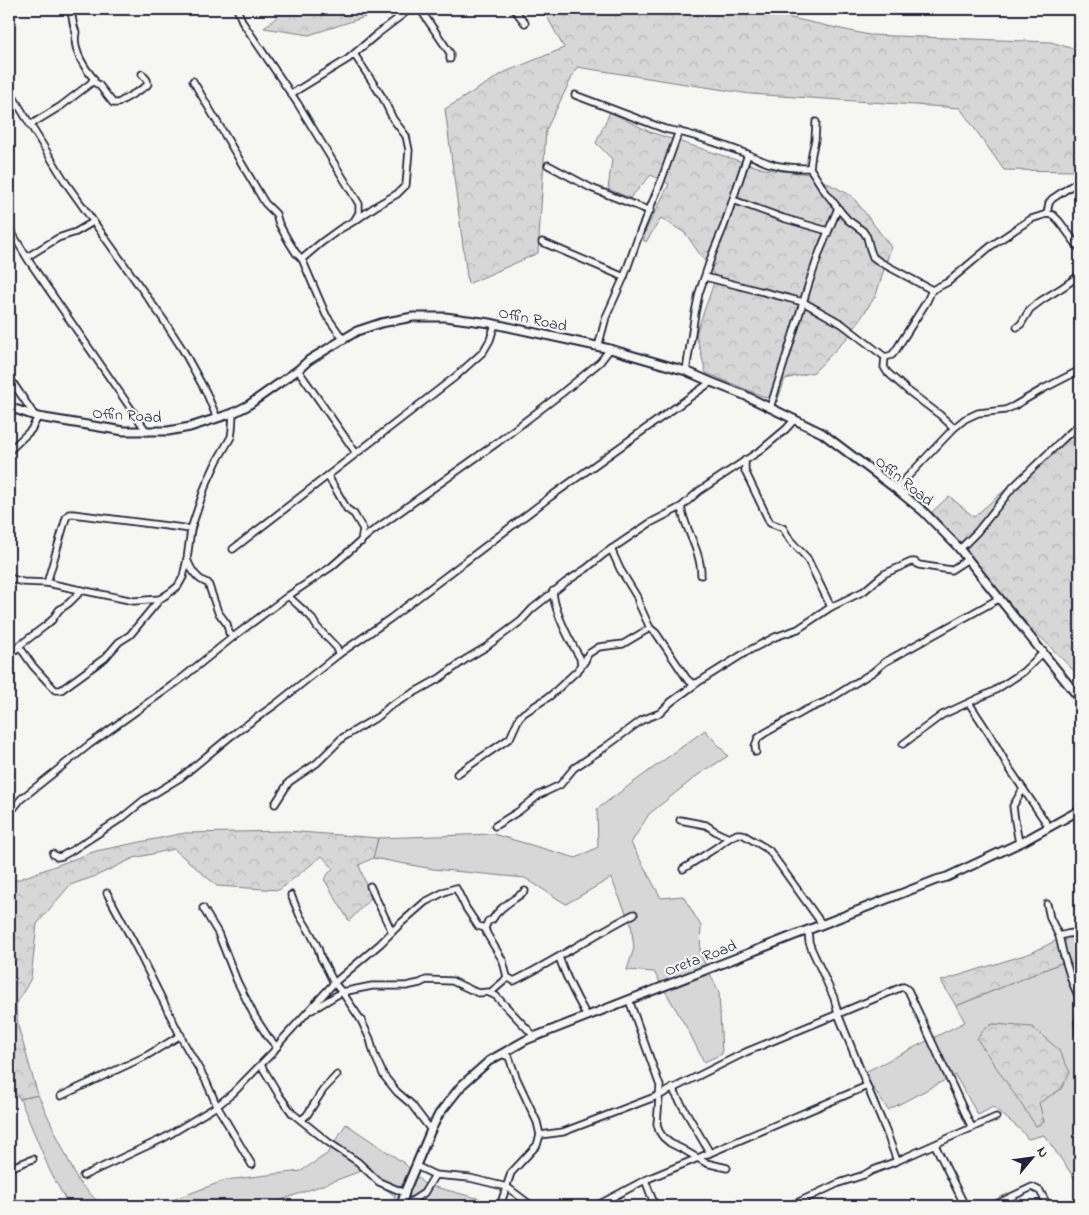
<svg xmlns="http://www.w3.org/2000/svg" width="1089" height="1215" viewBox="0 0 1089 1215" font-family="'Indie Flower',sans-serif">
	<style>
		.green { fill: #d7d7d7; stroke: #7c7c89; fill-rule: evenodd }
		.forest { fill: url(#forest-crowns); stroke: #7c7c89 }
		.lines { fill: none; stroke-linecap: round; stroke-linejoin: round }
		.minor-casing { stroke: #22223b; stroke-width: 9 }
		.tertiary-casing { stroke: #22223b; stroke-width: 11 }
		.minor { stroke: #f6f6f2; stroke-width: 5.5 }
		.tertiary { stroke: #f6f6f2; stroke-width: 7 }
		.labels { text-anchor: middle; stroke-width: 4.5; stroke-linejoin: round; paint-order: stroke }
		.street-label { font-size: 16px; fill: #22223b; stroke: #f6f6f2 }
	</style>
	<defs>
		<pattern id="forest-crowns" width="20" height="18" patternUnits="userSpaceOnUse" patternTransform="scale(1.25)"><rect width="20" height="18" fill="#d7d7d7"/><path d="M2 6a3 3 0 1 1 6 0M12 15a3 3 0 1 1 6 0" fill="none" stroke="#b8b8b9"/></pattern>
	</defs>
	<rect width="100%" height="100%" fill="#f6f6f2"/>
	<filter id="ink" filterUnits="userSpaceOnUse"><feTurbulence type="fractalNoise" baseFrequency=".02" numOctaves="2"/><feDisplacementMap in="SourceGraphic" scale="10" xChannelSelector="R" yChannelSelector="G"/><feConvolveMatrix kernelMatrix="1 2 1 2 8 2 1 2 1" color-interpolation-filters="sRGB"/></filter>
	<g filter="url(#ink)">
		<g class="green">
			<polygon points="705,730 728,756 698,775 649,814 631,843 661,898 683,896 701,926 700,953 719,992 722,1054 704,1062 688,1030 654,972 627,970 634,948 631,924 611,878 566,904 525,878 433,869 373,858 378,838 493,834 576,858 598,847 597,809"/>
			<path d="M 1061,963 L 1080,965 L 1080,1186 L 1044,1135 L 1028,1139 L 1021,1130 L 993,1107 L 978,1115 L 955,1075 L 888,1110 L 863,1073 L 965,1022 L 956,1006 ZM 993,1024 L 1011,1026 L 1061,1089 L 1038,1103 L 1044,1122 L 1036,1126 Z"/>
			<polygon points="38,1095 78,1181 102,1206 69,1206 50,1171 20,1099"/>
			<polygon points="346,1124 404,1163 424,1184 488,1201 488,1206 392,1206 395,1196 361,1171 279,1201 269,1206 156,1206 226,1180 301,1171 327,1154"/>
		</g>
		<g class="forest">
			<polygon points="286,9 390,9 309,35 264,28"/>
			<polygon points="543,9 750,9 869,35 1051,42 1080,51 1080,171 1004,170 960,108 750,94 577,67 546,130 538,253 468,284 445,109 505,72 564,48"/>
			<polygon points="610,112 650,132 764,169 810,174 852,196 891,247 876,295 850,335 814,372 785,379 777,402 706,373 696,334 716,277 685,233 661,218 646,242 643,240 646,230 669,184 651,175 630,198 608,189 612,159 596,143"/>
			<polygon points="1080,426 1080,677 1020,616 932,512 949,496 974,517 1072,431"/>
			<polygon points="287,831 378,838 373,858 359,865 371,898 349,921 324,879 333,868 322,856 279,890 217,886 174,849 134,858 96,876 70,885 37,924 31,978 16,1005 18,1026 38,1095 20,1099 9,1086 9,992 11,990 9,979 9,936 10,933 9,932 9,882 11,882 96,851 185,833"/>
			<polygon points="1080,936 1080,965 1061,963 956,1006 941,981 1031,953 1063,937"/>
			<polygon points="993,1024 1032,1027 1058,1049 1070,1072 1061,1089 1039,1103 1044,1122 1036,1126 977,1039 985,1028"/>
		</g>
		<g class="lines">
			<g class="minor-casing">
				<g id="minor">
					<polyline points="237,9 243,23 298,104 359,204 359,213 354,221 340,229 322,242 302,259"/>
					<polyline points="420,9 450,53 450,59"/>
					<polyline points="514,9 525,23"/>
					<polyline points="354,54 383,98 393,119 406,136 409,150 406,185 397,194 376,206 356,220"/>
					<polyline points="92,81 99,85 113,103 118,103 145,87 148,84 147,80 142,74"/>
					<polyline points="193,81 265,203 276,214 279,224 289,242 296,253 302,259 326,315 343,339"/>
					<polyline points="9,90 66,183 163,319 183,350 206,392 217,418"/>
					<polyline points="291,94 348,59 376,35 410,9"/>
					<path d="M 575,95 L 665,129 C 693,134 720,144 747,154 C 755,157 763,162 772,164 C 784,168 797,168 810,168"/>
					<polyline points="816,122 815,140 812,153 810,168 824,190 841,212 848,220 863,231 867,237 870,249 873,257 880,262 932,290"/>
					<path d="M 30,125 L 61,106 L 91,83 L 94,79 C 83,66 72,49 76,32 C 72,24 73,16 70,9"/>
					<polyline points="548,165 591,188 650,211"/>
					<polyline points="733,200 783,218 828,231"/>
					<polyline points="1047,214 1049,203 1052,199 1080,180"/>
					<polyline points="9,228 29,261 147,432"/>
					<polyline points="542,242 624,277"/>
					<polyline points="27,257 58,238 76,232 93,222"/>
					<polyline points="705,277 803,302 842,324 885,357 892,355 896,350 927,301 932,290 948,282 991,246 1031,219 1047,214 1053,215 1059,221 1080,249"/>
					<polyline points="1017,327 1021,324 1030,309 1042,300 1063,287 1080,275"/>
					<polyline points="598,347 606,317 624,277 640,232 660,184 679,131"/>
					<polyline points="885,357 884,367 887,372 907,390 940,415 954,428"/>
					<polyline points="298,370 356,453"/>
					<polyline points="686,371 695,313 699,293 712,255 724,226 748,154"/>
					<polyline points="9,377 35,416"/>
					<polyline points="770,408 810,280 820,251 838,208"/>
					<polyline points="9,451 31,430 38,417"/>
					<polyline points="745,460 745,471 770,523 783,528 790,540 807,558 831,607"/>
					<polyline points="328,476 347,509 354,514 363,529 361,542"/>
					<polyline points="896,489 954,428 965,419 978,413 1005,410 1014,406 1043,389 1080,370"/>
					<path d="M 681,507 C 685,530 701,550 701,575"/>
					<polyline points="233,549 455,377 483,352 490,340 495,324"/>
					<polyline points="611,549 620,569 637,597 639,604 650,628 656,633 687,679 692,683 697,683"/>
					<polyline points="960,549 977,532 1013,487 1064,438 1080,424"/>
					<polyline points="9,578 23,582 47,583 134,601 160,599 172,591 178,586 183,577 187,559 191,529 205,487 217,461 231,437 232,430 233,413"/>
					<polyline points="47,583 66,518 69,514 73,514 191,529"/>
					<polyline points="288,596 331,567 370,533 498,442 562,393 600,362 610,349"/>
					<polyline points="233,637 288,596 311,617 317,627 337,648 339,654"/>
					<polyline points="19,646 33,666 55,690 61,690 105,658 119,642 130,635 160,599"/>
					<polyline points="9,656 19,646 45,626 52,620 59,610 69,603 82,590"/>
					<polyline points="580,668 585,661 588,654 599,647 623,644 650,628"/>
					<polyline points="969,703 990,735 1009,768 1049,827"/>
					<polyline points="903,744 942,715 994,691 1023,672 1044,652"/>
					<polyline points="756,752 755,746 758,738 765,733 806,710 825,702 873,672 885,662 1000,598"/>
					<path d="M 457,774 L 510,738 L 519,718 L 524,713 L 550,696 L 578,670 L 581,664 L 580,658 C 570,641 554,611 553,591"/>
					<polyline points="275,804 289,782 317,763 342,738 379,716 390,706 440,678 466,659 486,647 521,621 532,609 566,582 587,568 604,554 650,523 681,507 699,491 761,450 786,429 795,419"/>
					<path d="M 9,814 L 21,799 L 90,744 L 181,679 L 233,637 L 229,633 L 227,624 L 218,612 L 208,583 C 197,580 191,570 187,559"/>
					<polyline points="680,820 706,825 718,833 729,838"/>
					<polyline points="495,826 519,811 539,795 560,785 574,768 604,748 642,720 660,713 671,702 697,683 748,651 775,637 798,629 831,607 864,591 884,574 911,562 915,562 919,565 951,570 968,559"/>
					<polyline points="1019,843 1015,821 1013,806 1023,789"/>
					<polyline points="53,854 57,857 62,856 71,851 122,818 144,800 180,778 231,736 276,704 339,654 391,618 550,497 711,382"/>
					<polyline points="683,869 717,847 729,838 737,834 742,834 769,850 822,924"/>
					<polyline points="370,886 392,932"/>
					<polyline points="107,893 135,945 184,1043 206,1081 217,1106 252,1165"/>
					<polyline points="291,895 300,916 311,934 318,948 321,958 325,965 334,983 342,992 361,1020 370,1039 374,1054 384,1076 397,1092 411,1104 431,1130"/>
					<polyline points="1047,904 1050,918 1059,936 1063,953 1072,982 1080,1000"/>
					<polyline points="203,908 218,933 237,981 255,1017 268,1037 277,1047"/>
					<polyline points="808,930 809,942 812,950 834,998 838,1014 867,1086 886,1131 897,1161"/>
					<polyline points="1059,936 1067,934 1080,932"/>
					<path d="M 559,957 C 566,978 576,997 587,1016"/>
					<path d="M 507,977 L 514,981 C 555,961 593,935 634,914"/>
					<path d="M 490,993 L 504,981 L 507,977 L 503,961 L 487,934 L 485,928 L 488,921 L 492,920 C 500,906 513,901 525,891"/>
					<polyline points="629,1000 660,1086 657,1124 659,1131 663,1137 670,1143 684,1150 706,1163 727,1168"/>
					<polyline points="312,1010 342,992 372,986 406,986 420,983 426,980 452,981 478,993 488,992 496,996 535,1037"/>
					<polyline points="1080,1013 1078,1023 1080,1043"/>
					<polyline points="261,1065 279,1095 292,1113 328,1142 358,1162 379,1182 405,1193"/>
					<polyline points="1079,1068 1080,1058"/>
					<polyline points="672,1088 710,1153"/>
					<polyline points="61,1096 146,1056 181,1035"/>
					<polyline points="301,1120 307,1115 323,1090 337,1075"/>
					<polyline points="540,1135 563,1132 660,1095 746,1052 838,1014 902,987 904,987 908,990 972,1128"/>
					<polyline points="935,1145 965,1206"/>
					<polyline points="416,1166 435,1175 470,1178 507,1187 532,1206"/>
					<polyline points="9,1168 33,1159"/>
					<polyline points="83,1176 164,1138 217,1106 233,1093 273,1052 281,1041 334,983 380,944 401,923 425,902 446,891 456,888 466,908 478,926 485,928"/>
					<polyline points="645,1180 655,1206"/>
					<polyline points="404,1206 424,1193 435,1175"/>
					<polyline points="500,1206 511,1173 537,1145 540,1135 537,1122 516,1077 509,1057 501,1054"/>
					<polyline points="596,1206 645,1180 698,1158 867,1086"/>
					<polyline points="790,1206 839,1183 864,1175 871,1171 897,1161 996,1117"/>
					<polyline points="992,1206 1032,1187 1040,1191 1048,1206"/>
				</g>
			</g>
			<g class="tertiary-casing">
				<g id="tertiary">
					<polyline points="9,407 38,417 124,431 168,431 190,427 233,413 247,406 298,370 309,360 357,331 381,323 413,317 445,317 490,323 610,349 686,371 711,382 744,395 822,433 896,489 923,511 958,547 1080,699"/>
					<polyline points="401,1206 406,1189 431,1130 439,1114 462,1085 489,1061 526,1040 936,880 947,877 1024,841 1080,810"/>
				</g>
			</g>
			<use href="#minor" class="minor"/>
			<use href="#tertiary" class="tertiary"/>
		</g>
	</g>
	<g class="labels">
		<g class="street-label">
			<text transform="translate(533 318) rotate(12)" y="6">Offin Road</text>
			<text transform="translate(127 414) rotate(4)" y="6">Offin Road</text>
			<text transform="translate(905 480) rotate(39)" y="6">Offin Road</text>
			<text transform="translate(700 957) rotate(-21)" y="6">Oreta Road</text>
		</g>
	</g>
	<rect width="1089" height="1215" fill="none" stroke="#f6f6f2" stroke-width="30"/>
	<rect x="15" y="15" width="1059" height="1185" fill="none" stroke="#22223b" stroke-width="2" filter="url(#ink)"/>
	<g transform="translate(1032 1158) rotate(61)" stroke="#f6f6f2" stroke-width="4" paint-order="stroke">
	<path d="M0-4L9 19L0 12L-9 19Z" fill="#22223b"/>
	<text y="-8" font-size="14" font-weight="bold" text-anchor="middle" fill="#22223b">N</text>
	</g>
</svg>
